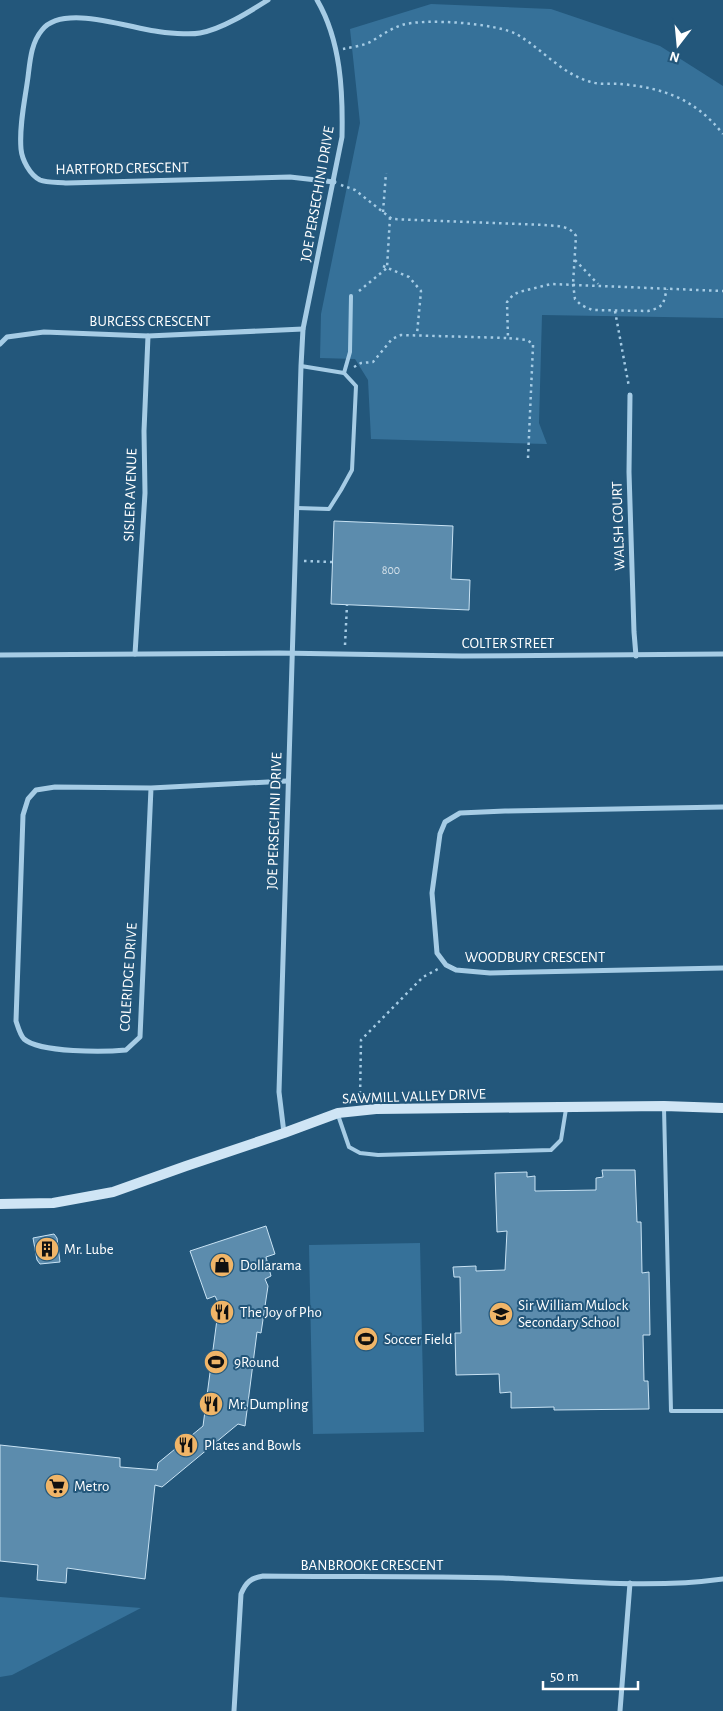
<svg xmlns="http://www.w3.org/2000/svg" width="723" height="1711" viewBox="0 0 723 1711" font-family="'Alegreya Sans',sans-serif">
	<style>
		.green { fill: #367199 }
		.building { fill: #5c8cad; stroke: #c9e3f4 }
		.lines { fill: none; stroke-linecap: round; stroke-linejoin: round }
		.path { stroke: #a6cce5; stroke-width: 2.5; stroke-dasharray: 2.5 4; stroke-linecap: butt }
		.lane { stroke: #a6cce5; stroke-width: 4 }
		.street { stroke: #a6cce5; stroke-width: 5 }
		.secondary { stroke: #cfe5f5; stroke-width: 10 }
		.labels { text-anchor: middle; stroke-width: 4; stroke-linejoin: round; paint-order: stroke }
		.number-label { font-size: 12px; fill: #d6e2ea }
		.street-label { font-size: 15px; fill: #fff; stroke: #23577b }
		.poi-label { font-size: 15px; fill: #fff; stroke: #23577b; text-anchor: start }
	</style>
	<rect width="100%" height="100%" fill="#23577b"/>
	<g class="green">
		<polygon points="431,4 551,9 660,46 723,86 723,318 542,315 539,423 547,444 371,439 368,380 355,359 320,358 321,314 360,123 350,29"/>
		<polygon points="420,1243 424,1432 313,1434 309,1245"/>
		<polygon points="0,1597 141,1608 12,1675 0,1677"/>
	</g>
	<g class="building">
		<polygon points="334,521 453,526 451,579 470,580 469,610 331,604"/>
		<polygon points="602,1170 635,1170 637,1222 641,1222 642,1273 649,1272 650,1335 643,1335 644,1381 648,1381 649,1409 554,1410 554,1407 511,1408 511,1392 500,1393 499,1374 456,1375 455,1333 461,1333 460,1277 454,1277 453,1267 476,1266 476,1271 505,1270 507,1231 497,1232 495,1173 527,1172 527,1177 535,1176 535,1191 596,1190 596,1178 603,1177"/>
		<polygon points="266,1226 275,1254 266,1257 271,1276 265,1279 268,1286 261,1333 257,1332 245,1426 238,1424 162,1487 155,1485 145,1579 67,1568 66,1583 37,1580 38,1565 0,1561 0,1445 120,1458 120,1467 157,1470 158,1463 203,1426 219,1304 215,1296 207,1299 190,1251"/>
		<polygon points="54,1234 57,1238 60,1262 40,1264 37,1260 33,1238"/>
	</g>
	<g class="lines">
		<g class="path">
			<path d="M 343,49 C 352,47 364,46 372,41 C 382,35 390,29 402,25 C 424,18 498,23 518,35 C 543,50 562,74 591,82 C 600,85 611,83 621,84 C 664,88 695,99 723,134"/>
			<path d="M 341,185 L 355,190 L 392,219 L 544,225 C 555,226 570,225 576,236 L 573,284"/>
			<polyline points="383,212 386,173"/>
			<polyline points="575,260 598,284"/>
			<polyline points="383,266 409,277 421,291 417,334"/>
			<polyline points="573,284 575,299 581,305 592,310 648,311 658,308 663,304 667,289"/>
			<polyline points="359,291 387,268 390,217"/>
			<polyline points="615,311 629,387"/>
			<polyline points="354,367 361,363 373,362 392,339 401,335 508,338"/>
			<polyline points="528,458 533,346 533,344 527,340 508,338 507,302 513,295 519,292 551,284 723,291"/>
			<polyline points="304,561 332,562"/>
			<polyline points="345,645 347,605"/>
			<polyline points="360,1100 361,1040 423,977 438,969"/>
		</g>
		<g class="lane">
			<polyline points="344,373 350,352 351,296"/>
			<polyline points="297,508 329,509 341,490 352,470 356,386 344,373 301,366"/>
			<polyline points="664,1108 671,1411 723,1411"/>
			<polyline points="338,1115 349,1147 360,1153 378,1155 551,1150 561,1140 566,1109"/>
		</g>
		<g class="street">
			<path d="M 268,0 C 249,12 222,29 200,33 C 190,35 165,33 155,31 C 127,27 62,4 42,30 C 31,43 30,61 28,77 C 25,100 19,125 21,149 C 22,160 30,175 40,180 C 47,183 59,182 67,183 L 290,177 L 334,182"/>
			<polyline points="0,344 7,337 44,332 148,336 303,329"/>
			<polyline points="630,395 629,472 634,632 636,656"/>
			<polyline points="135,654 145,493 144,431 148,336"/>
			<polyline points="0,655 279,653 462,656 723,654"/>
			<path d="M 151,788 L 140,1037 L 126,1050 C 105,1052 40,1053 24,1039 C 20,1035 18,1027 16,1021 L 23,815 L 28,799 L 36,790 L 55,787 L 151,788 L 287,781"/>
			<polyline points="723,807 505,811 460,813 445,822 440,834 432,893 437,953 446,965 456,970 490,973 723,968"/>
			<path d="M 284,1133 L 279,1092 L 301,366 L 303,329 L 342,137 C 343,92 341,41 317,0"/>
			<path d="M 234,1711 L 241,1594 C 246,1582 251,1578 263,1576 C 343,1577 423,1576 503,1578 C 575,1581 651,1589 723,1579"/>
			<polyline points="620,1711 630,1583"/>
		</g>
		<polyline class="secondary" points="0,1204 53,1203 113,1192 186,1166 284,1133 338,1113 376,1109 664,1106 723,1108"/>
	</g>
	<defs>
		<g id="building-disc" transform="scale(1.25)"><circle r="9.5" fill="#f0b568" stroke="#23577b"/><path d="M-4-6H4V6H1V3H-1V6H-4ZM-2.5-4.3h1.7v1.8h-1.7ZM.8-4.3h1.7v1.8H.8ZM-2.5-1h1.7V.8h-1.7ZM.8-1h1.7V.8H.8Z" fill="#111"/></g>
		<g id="shop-disc" transform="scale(1.25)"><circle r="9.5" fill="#f0b568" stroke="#23577b"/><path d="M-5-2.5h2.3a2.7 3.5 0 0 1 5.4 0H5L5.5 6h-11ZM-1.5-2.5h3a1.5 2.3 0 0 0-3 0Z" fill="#111"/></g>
		<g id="restaurant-disc" transform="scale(1.25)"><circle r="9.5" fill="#f0b568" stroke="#23577b"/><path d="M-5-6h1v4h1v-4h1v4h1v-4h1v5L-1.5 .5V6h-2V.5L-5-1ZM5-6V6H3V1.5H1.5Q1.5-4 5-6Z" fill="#111"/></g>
		<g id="school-disc" transform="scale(1.25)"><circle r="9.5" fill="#f0b568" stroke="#23577b"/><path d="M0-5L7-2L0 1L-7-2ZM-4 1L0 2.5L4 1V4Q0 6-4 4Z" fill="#111"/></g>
		<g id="stadium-disc" transform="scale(1.25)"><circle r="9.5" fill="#f0b568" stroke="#23577b"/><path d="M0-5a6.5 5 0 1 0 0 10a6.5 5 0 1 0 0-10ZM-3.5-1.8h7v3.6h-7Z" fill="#111"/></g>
		<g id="supermarket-disc" transform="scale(1.25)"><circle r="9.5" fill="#f0b568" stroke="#23577b"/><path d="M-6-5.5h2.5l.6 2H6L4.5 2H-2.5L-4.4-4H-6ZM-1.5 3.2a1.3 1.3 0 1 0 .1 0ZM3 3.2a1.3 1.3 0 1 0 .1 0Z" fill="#111"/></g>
	</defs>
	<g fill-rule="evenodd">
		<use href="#building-disc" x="47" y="1249"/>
		<use href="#shop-disc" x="222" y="1265"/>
		<use href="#restaurant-disc" x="222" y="1312"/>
		<use href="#school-disc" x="501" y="1314"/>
		<use href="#stadium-disc" x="366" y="1339"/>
		<use href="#stadium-disc" x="216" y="1362"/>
		<use href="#restaurant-disc" x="211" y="1404"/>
		<use href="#restaurant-disc" x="186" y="1445"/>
		<use href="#supermarket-disc" x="57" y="1486"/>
	</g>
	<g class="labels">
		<g class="number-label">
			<text x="391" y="574">800</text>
		</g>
		<g class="street-label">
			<text transform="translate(122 168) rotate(-1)" y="5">HARTFORD CRESCENT</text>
			<text transform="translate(317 194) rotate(-80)" y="5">JOE PERSECHINI DRIVE</text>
			<text x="150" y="326">BURGESS CRESCENT</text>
			<text transform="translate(130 495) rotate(-88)" y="5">SISLER AVENUE</text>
			<text transform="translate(618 526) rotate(-92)" y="5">WALSH COURT</text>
			<text x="508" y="648">COLTER STREET</text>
			<text transform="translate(274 821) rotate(-88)" y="5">JOE PERSECHINI DRIVE</text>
			<text x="535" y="962">WOODBURY CRESCENT</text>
			<text transform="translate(128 977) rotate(-86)" y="5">COLERIDGE DRIVE</text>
			<text transform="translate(414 1096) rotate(-2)" y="5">SAWMILL VALLEY DRIVE</text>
			<text x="372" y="1570">BANBROOKE CRESCENT</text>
		</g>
		<g class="poi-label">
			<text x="64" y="1254">Mr. Lube</text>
			<text x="240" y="1270">Dollarama</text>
			<text x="518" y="1310">Sir William Mulock<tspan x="518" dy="17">Secondary School</tspan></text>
			<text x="240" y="1317">The Joy of Pho</text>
			<text x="384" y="1344">Soccer Field</text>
			<text x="234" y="1367">9Round</text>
			<text x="228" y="1409">Mr. Dumpling</text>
			<text x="204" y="1450">Plates and Bowls</text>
			<text x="74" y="1491">Metro</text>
		</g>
	</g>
	<g transform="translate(678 45) rotate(196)" stroke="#23577b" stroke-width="4" paint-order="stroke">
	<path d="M0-4L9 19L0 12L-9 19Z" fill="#ffffff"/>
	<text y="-8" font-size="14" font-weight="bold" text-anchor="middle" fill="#ffffff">N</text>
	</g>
	<path d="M543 1681v8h95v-8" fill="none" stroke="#ffffff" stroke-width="2.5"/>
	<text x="550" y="1681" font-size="15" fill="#ffffff" stroke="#23577b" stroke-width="4" paint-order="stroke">50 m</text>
</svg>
